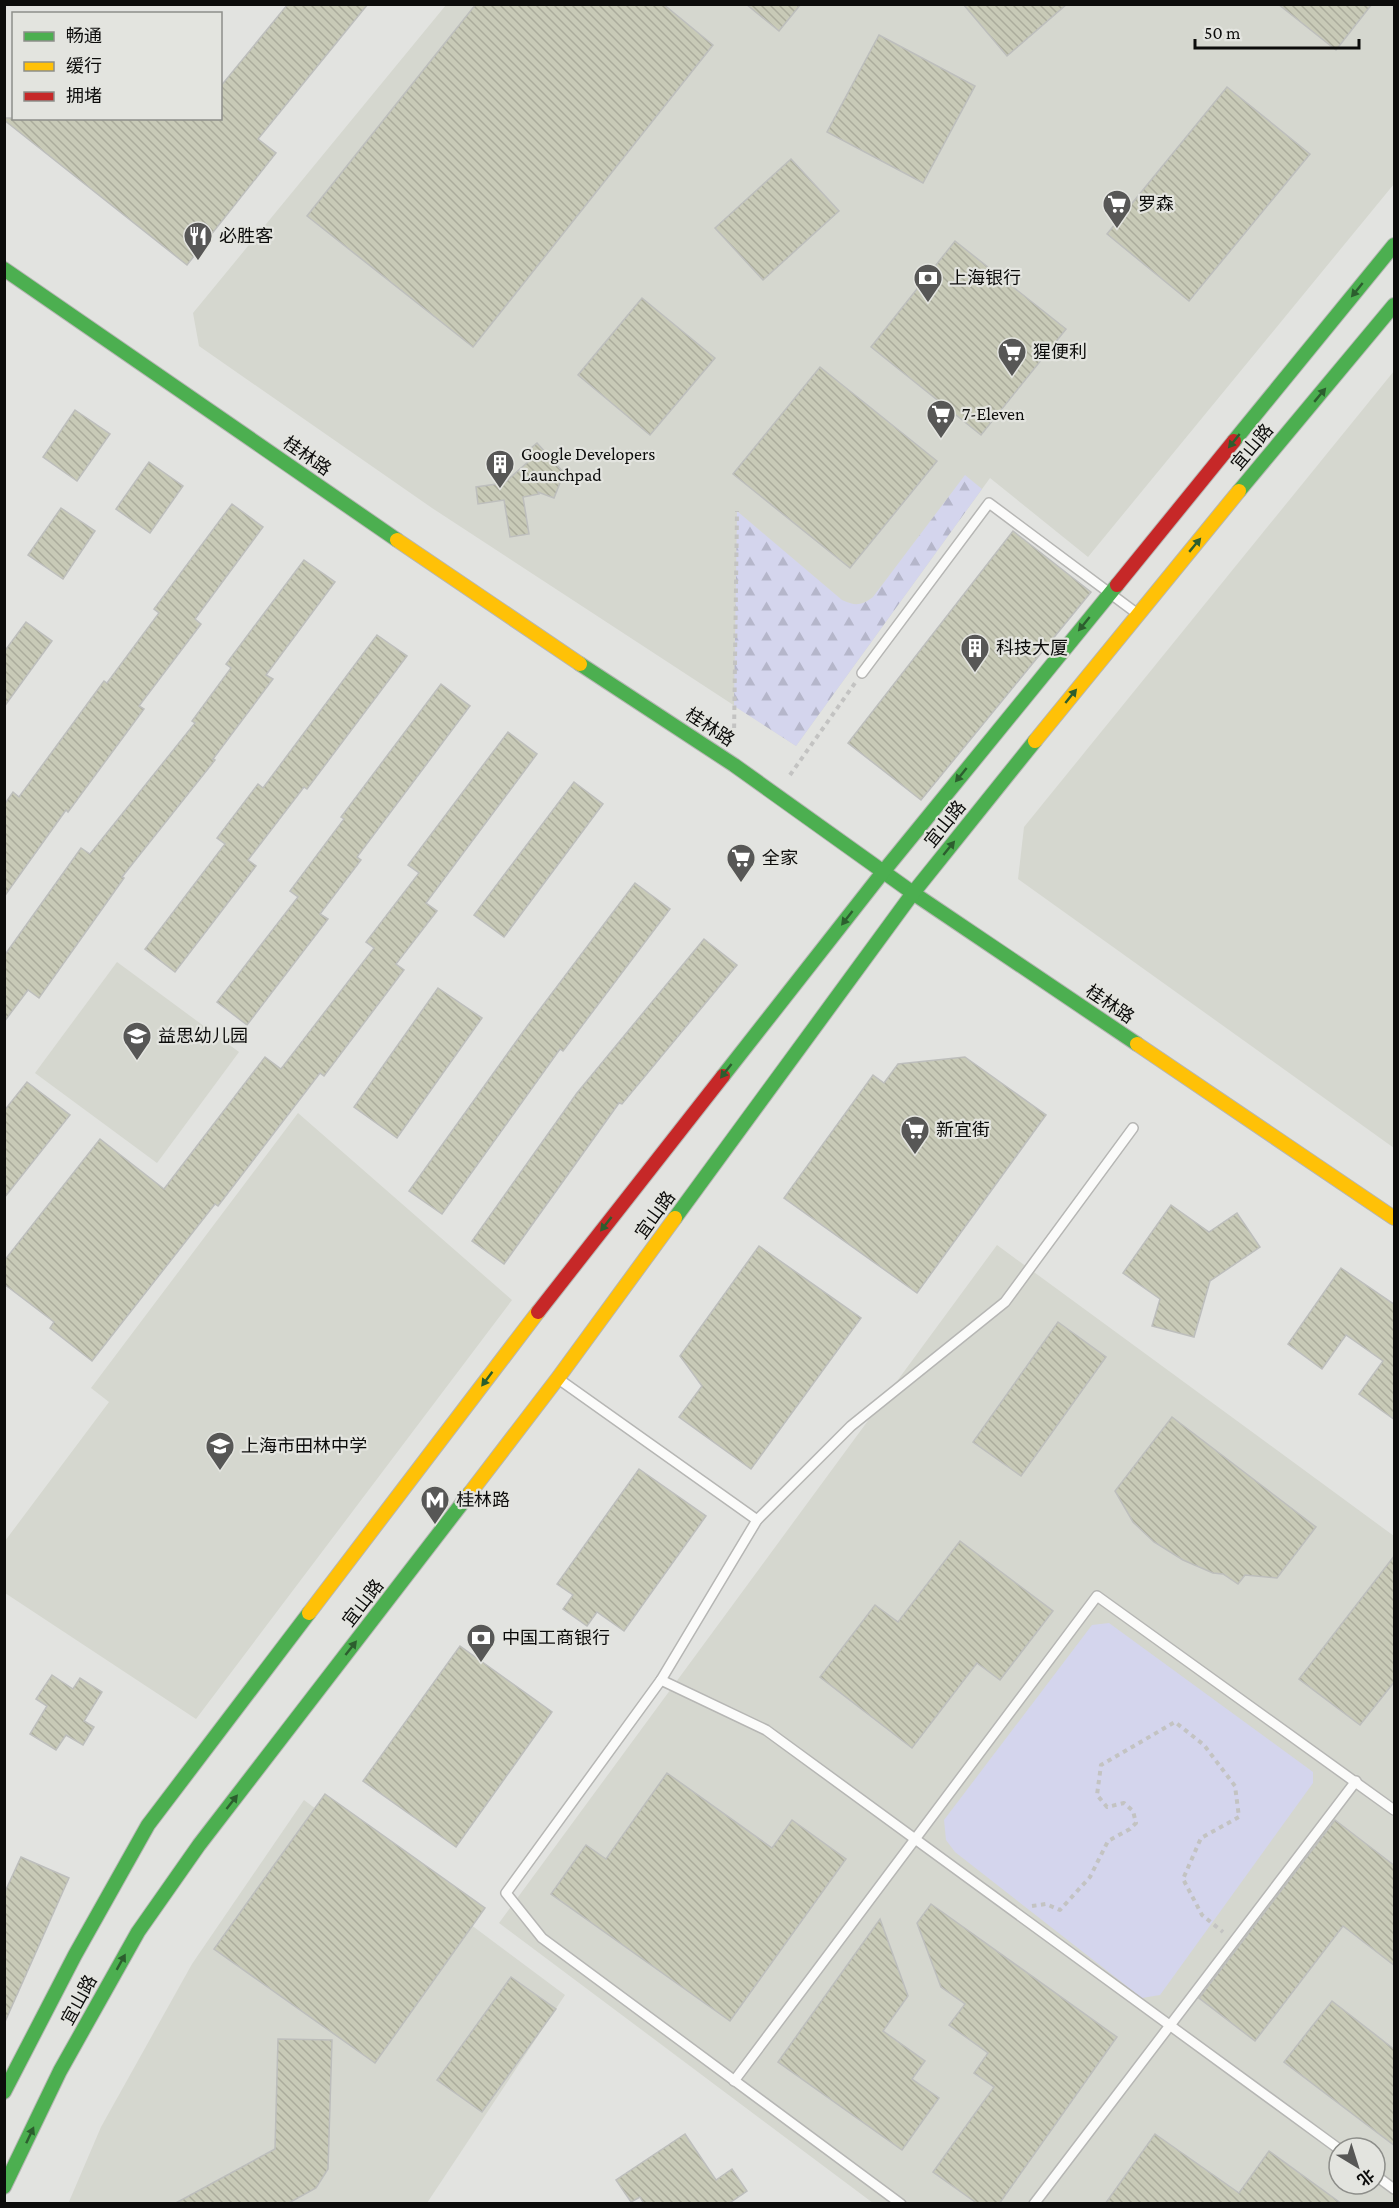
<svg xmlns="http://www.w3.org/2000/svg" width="1399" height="2208" viewBox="0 0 1399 2208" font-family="'Crimson Pro','Noto Sans SC',serif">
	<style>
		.built { fill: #d5d7cf; fill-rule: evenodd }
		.forest { fill: url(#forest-firs) }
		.park { fill: #d4d5ed }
		.building { fill: url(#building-back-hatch); stroke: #bdbebc; stroke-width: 1.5 }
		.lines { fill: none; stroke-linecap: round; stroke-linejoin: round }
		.lane-casing { stroke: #b6b6b4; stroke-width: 12 }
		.fast-casing { stroke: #b6b6b4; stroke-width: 16 }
		.slow-casing { stroke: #b6b6b4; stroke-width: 16 }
		.jam-casing { stroke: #b6b6b4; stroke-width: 16 }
		.path { stroke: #c3c3c2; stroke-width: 4; stroke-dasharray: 4.5 4.5; stroke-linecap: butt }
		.lane { stroke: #fbfbfa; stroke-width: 9 }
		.fast { stroke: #4caf50; stroke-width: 14 }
		.slow { stroke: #ffc107; stroke-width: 14 }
		.jam { stroke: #c62828; stroke-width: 14 }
		.oneway { fill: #2c5e2e }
		.labels { text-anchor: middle; stroke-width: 4.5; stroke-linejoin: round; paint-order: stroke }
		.poi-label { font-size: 18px; fill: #0c0c0b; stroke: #e3e4df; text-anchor: start }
		.street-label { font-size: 18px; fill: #0c0c0b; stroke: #e3e4df }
	</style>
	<defs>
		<pattern id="forest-firs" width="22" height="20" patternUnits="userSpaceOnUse" patternTransform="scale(1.5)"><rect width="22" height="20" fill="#d4d5ed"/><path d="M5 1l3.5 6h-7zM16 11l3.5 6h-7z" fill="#b5b6ca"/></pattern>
		<pattern id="building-back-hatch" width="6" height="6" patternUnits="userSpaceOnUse" patternTransform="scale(1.5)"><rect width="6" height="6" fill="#c8cab7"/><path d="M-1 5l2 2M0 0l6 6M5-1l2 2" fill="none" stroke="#abac9c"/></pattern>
	</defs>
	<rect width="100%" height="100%" fill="#e2e3e0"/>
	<g class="built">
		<polygon points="446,5 1394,5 1394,184 1088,557 990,478 796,746 432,508 199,346 193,313"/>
		<polygon points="1394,371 1394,1148 1018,879 1024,827"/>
		<polygon points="117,962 239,1052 157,1163 35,1073"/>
		<polygon points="298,1113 512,1300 196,1719 5,1593 5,1541 109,1402 91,1388"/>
		<path d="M 997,1245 L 1394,1536 L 1394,2203 L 873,2203 L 499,1923 ZM 1339,2148 L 1375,2148 L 1375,2184 L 1339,2184 Z"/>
		<polygon points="304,1800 565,1995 427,2203 68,2204 101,2127 192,1964"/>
	</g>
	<path class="forest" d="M 965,475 L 982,489 L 796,746 L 734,706 L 737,511 L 842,600 C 855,606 861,606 873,597 Z"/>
	<polygon class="park" points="1109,1623 1313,1772 1313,1783 1160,1995 1142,1998 955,1852 946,1840 944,1820 1092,1625"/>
	<g class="building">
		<polygon points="288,4 368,4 258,139 276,153 187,265 4,120 4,118 220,118 220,87"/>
		<polygon points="476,4 663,4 713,45 473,347 307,216"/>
		<polygon points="746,4 801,4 779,31"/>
		<polygon points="963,4 1067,4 1007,56"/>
		<polygon points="1278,4 1372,4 1336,50"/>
		<polygon points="879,35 975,86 923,183 827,132"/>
		<polygon points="1227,87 1310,154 1189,301 1107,234"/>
		<polygon points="791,159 839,211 763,280 715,228"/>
		<polygon points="955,241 1066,329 981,435 871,347"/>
		<polygon points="642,298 715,358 650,435 578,375"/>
		<polygon points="820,367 937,461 850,568 733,474"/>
		<polygon points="75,410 110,434 77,481 43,457"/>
		<polygon points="537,443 564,473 554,498 538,492 539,494 523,497 529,534 510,537 504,500 478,504 476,487 504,483 529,461 525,453"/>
		<polygon points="149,462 183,486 150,533 116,509"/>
		<polygon points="232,504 263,527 195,619 201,624 139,706 144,709 68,812 66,810 4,897 4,805 13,792 19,797 104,681 107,683 159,613 154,609"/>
		<polygon points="61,508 95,531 63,579 28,555"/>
		<polygon points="1013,531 1091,592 921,800 848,743"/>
		<polygon points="304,560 335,582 266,675 273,679 213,759 215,760 122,877 124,878 39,998 28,990 4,1022 4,956 81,848 90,854 195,723 192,721 231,668 226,664"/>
		<polygon points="26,622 52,641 4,707 4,652"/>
		<polygon points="377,635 407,656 307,789 304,787 248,860 256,866 175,972 145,949 225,844 217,838 258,784 263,788"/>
		<polygon points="441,684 470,706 357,857 361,860 320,914 328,919 247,1025 217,1002 298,897 290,891 344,819 341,817"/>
		<polygon points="508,732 537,754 426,903 437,911 396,964 404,970 324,1076 320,1073 218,1206 215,1204 92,1361 50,1328 54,1322 4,1284 4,1261 100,1139 164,1189 265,1057 281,1069 374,948 366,942 419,873 408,865"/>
		<polygon points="574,782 603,804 504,937 474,915"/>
		<polygon points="635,883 670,909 563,1051 560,1049 442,1214 409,1191 528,1025"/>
		<polygon points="704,939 737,965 622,1104 619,1103 504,1264 472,1241 577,1093"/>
		<polygon points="438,988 482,1018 397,1138 354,1107"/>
		<polygon points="965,1057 1046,1115 917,1293 784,1198 873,1075 884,1083 898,1064"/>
		<polygon points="27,1082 70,1115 4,1198 4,1111"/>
		<polygon points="1171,1205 1209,1232 1237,1213 1260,1247 1210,1281 1194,1337 1152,1326 1160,1299 1123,1273"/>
		<polygon points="759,1246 861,1318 751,1469 679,1417 702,1386 680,1356"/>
		<polygon points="1341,1268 1395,1305 1395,1420 1359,1394 1383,1361 1346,1335 1322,1369 1288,1344"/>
		<polygon points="1058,1322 1106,1357 1021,1476 973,1442"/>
		<polygon points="1172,1417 1316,1527 1277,1578 1245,1575 1238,1584 1223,1574 1213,1573 1183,1560 1154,1542 1133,1522 1115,1491"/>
		<polygon points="639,1469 706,1516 624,1631 597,1612 587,1626 563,1609 573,1595 557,1584"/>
		<polygon points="960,1541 1053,1611 1000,1680 977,1663 912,1748 820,1677 875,1605 898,1622"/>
		<polygon points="1395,1555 1395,1681 1360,1725 1299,1679"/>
		<polygon points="460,1646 552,1712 456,1847 363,1781"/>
		<polygon points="52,1675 73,1689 80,1678 102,1692 84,1721 94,1727 83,1745 66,1735 56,1750 30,1734 47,1706 36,1699"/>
		<polygon points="667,1773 772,1848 792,1820 846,1859 730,2021 551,1894 586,1845 606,1859"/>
		<polygon points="325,1794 485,1908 375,2063 214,1949"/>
		<polygon points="1335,1820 1395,1866 1395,1966 1343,1926 1255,2041 1199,1998"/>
		<polygon points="21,1857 69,1878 4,2024 4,1894"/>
		<polygon points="931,1904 1117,2037 999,2204 978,2204 933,2172 994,2087 974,2073 988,2053 949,2025 965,2004 941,1987 917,1923"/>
		<polygon points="880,1919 908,1996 883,2031 925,2061 912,2079 939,2098 902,2150 778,2062"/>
		<polygon points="511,1977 556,2009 482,2112 437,2080"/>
		<polygon points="1332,2001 1395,2050 1395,2146 1284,2062"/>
		<polygon points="278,2039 332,2040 328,2169 316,2188 287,2204 174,2204 275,2149"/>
		<polygon points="685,2134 716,2180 732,2169 747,2191 728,2204 644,2204 640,2197 631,2202 616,2180"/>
		<polygon points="1155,2134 1239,2193 1269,2151 1342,2204 1105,2204"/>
	</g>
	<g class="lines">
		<g class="lane-casing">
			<g id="lane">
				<polyline points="862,673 989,503 1135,612"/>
				<polyline points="560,1380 757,1520"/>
				<polyline points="661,1680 766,1730 1339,2149"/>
				<polyline points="734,2081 1097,1596 1394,1810"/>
				<polyline points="1375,2175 1394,2189"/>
				<polyline points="901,2204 542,1938 506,1893 661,1680 757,1520 851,1426 1005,1302 1133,1128"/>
				<polyline points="1034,2204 1356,1781"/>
			</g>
		</g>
		<g class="fast-casing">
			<g id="fast">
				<polyline points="4,269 397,540"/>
				<polyline points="1234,441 1394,245"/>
				<polyline points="1239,491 1394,305"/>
				<polyline points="580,664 734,765 913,893 1137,1044"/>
				<polyline points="723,1076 883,872 1117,585"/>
				<polyline points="675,1218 913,893 1035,741"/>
				<polyline points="4,2092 75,1955 148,1825 309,1613"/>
				<polyline points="4,2187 60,2071 138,1932 199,1845 470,1493"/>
			</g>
		</g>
		<g class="slow-casing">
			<g id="slow">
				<polyline points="397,540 580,664"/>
				<polyline points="1035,741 1239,491"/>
				<polyline points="1137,1044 1394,1218"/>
				<polyline points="470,1493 558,1378 675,1218"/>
				<polyline points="309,1613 538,1312"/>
			</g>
		</g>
		<g class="jam-casing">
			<g id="jam">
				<polyline points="1117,585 1234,441"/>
				<polyline points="538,1312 723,1076"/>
			</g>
		</g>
		<g class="path">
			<polyline points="734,737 737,511"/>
			<polyline points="790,775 855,683"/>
			<polyline points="1032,1906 1046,1904 1060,1910 1090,1877 1108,1841 1130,1829 1136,1823 1133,1811 1124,1803 1107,1807 1097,1795 1101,1765 1175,1722 1204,1745 1235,1786 1239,1817 1201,1838 1183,1879 1202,1915 1223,1932"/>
		</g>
		<use href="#lane" class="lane"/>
		<use href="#fast" class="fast"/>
		<use href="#slow" class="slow"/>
		<use href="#jam" class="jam"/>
	</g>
	<defs><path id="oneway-solid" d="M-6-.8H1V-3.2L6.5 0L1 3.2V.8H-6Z" transform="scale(1.5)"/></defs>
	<g class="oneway">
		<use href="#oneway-solid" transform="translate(1357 290) rotate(129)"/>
		<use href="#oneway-solid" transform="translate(1320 395) rotate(-50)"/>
		<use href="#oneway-solid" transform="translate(1234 441) rotate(129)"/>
		<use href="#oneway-solid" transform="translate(1195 545) rotate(-50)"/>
		<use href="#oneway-solid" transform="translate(1084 624) rotate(129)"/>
		<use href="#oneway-solid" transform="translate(1071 696) rotate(-51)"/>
		<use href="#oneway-solid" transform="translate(961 775) rotate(129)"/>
		<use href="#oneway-solid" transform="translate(949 848) rotate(-51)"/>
		<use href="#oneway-solid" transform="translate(847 918) rotate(128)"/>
		<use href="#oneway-solid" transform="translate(726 1071) rotate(128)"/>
		<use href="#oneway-solid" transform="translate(606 1224) rotate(128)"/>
		<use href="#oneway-solid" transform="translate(487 1379) rotate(127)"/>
		<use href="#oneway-solid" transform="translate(351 1648) rotate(-52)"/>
		<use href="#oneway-solid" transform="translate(232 1802) rotate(-52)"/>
		<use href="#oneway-solid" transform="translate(121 1962) rotate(-61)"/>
		<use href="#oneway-solid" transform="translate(30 2135) rotate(-65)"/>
	</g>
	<defs>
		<g id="supermarket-pin" transform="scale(1.5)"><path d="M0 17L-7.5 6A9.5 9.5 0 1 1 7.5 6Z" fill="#575756" stroke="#e3e4df"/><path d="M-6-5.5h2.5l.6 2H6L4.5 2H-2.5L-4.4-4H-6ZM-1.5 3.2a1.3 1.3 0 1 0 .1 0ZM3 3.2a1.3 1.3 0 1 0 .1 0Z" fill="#fff"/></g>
		<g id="restaurant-pin" transform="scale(1.5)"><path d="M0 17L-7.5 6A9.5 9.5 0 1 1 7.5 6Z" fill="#575756" stroke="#e3e4df"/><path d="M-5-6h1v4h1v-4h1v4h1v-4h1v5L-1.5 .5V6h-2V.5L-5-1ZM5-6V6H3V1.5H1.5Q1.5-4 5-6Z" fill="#fff"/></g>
		<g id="bank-pin" transform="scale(1.5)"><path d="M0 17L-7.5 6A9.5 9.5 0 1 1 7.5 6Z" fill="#575756" stroke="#e3e4df"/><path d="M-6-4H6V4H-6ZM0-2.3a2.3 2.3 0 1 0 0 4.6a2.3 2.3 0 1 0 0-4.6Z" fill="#fff"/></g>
		<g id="building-pin" transform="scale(1.5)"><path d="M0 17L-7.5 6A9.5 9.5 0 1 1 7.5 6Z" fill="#575756" stroke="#e3e4df"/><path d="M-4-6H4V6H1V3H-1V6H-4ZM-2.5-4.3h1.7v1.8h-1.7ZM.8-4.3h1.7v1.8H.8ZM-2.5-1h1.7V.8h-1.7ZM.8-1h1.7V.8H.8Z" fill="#fff"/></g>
		<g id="school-pin" transform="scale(1.5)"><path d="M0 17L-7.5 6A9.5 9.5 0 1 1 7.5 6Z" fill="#575756" stroke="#e3e4df"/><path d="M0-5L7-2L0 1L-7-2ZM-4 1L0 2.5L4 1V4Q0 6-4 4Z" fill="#fff"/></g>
		<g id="metro-pin" transform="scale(1.5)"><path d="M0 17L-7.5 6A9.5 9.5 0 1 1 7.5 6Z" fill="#575756" stroke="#e3e4df"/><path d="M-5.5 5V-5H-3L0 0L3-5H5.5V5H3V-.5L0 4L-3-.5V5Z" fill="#fff"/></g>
	</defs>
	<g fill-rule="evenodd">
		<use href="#supermarket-pin" x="1117" y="204"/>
		<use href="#restaurant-pin" x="198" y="236"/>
		<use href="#bank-pin" x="928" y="278"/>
		<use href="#supermarket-pin" x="1012" y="352"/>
		<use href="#supermarket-pin" x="941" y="414"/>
		<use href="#building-pin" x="500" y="464"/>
		<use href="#building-pin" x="975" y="648"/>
		<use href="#supermarket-pin" x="741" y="858"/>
		<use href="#school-pin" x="137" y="1036"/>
		<use href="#supermarket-pin" x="915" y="1130"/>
		<use href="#school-pin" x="220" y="1446"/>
		<use href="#metro-pin" x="435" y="1500"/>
		<use href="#bank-pin" x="481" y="1638"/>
	</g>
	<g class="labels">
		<g class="poi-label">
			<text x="1138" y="210">罗森</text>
			<text x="219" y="242">必胜客</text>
			<text x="949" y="284">上海银行</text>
			<text x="1033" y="358">猩便利</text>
			<text x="962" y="420">7-Eleven</text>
			<text x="521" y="460">Google Developers<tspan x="521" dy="21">Launchpad</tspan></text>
			<text x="996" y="654">科技大厦</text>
			<text x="762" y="864">全家</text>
			<text x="158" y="1042">益思幼儿园</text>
			<text x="936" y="1136">新宜街</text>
			<text x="241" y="1452">上海市田林中学</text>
			<text x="456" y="1506">桂林路</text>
			<text x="502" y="1644">中国工商银行</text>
		</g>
		<g class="street-label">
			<text transform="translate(1252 447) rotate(-50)" y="6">宜山路</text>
			<text transform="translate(307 456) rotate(35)" y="6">桂林路</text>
			<text transform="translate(710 727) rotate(33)" y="6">桂林路</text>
			<text transform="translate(945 824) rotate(-51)" y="6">宜山路</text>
			<text transform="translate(1110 1004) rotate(34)" y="6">桂林路</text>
			<text transform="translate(655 1215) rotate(-54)" y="6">宜山路</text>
			<text transform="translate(363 1603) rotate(-52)" y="6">宜山路</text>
			<text transform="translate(79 2000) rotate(-61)" y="6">宜山路</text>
		</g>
	</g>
	<rect width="1399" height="2208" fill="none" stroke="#0c0c0b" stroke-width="12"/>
	<rect x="12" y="12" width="210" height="108" fill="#e3e4df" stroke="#8d8e8a" stroke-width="1.5"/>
	<rect x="24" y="32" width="30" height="9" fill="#4caf50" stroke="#8d8e8a" stroke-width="1.5"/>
	<text x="66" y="42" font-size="18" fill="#0c0c0b">畅通</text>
	<rect x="24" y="62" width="30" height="9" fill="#ffc107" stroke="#8d8e8a" stroke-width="1.5"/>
	<text x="66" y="72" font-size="18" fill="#0c0c0b">缓行</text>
	<rect x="24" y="92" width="30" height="9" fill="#c62828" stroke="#8d8e8a" stroke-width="1.5"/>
	<text x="66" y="102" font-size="18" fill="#0c0c0b">拥堵</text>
	<g transform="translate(1357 2166) rotate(142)"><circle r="28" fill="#e3e4df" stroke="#8d8e8a" stroke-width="1.5"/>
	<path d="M0-4.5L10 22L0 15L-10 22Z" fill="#575756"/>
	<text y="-9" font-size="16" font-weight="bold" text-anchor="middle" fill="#0c0c0b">北</text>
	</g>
	<path d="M1195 39v9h164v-9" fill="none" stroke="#0c0c0b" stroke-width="3"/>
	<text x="1204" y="39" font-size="18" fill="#0c0c0b" stroke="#e3e4df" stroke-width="4.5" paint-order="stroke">50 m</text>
</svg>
